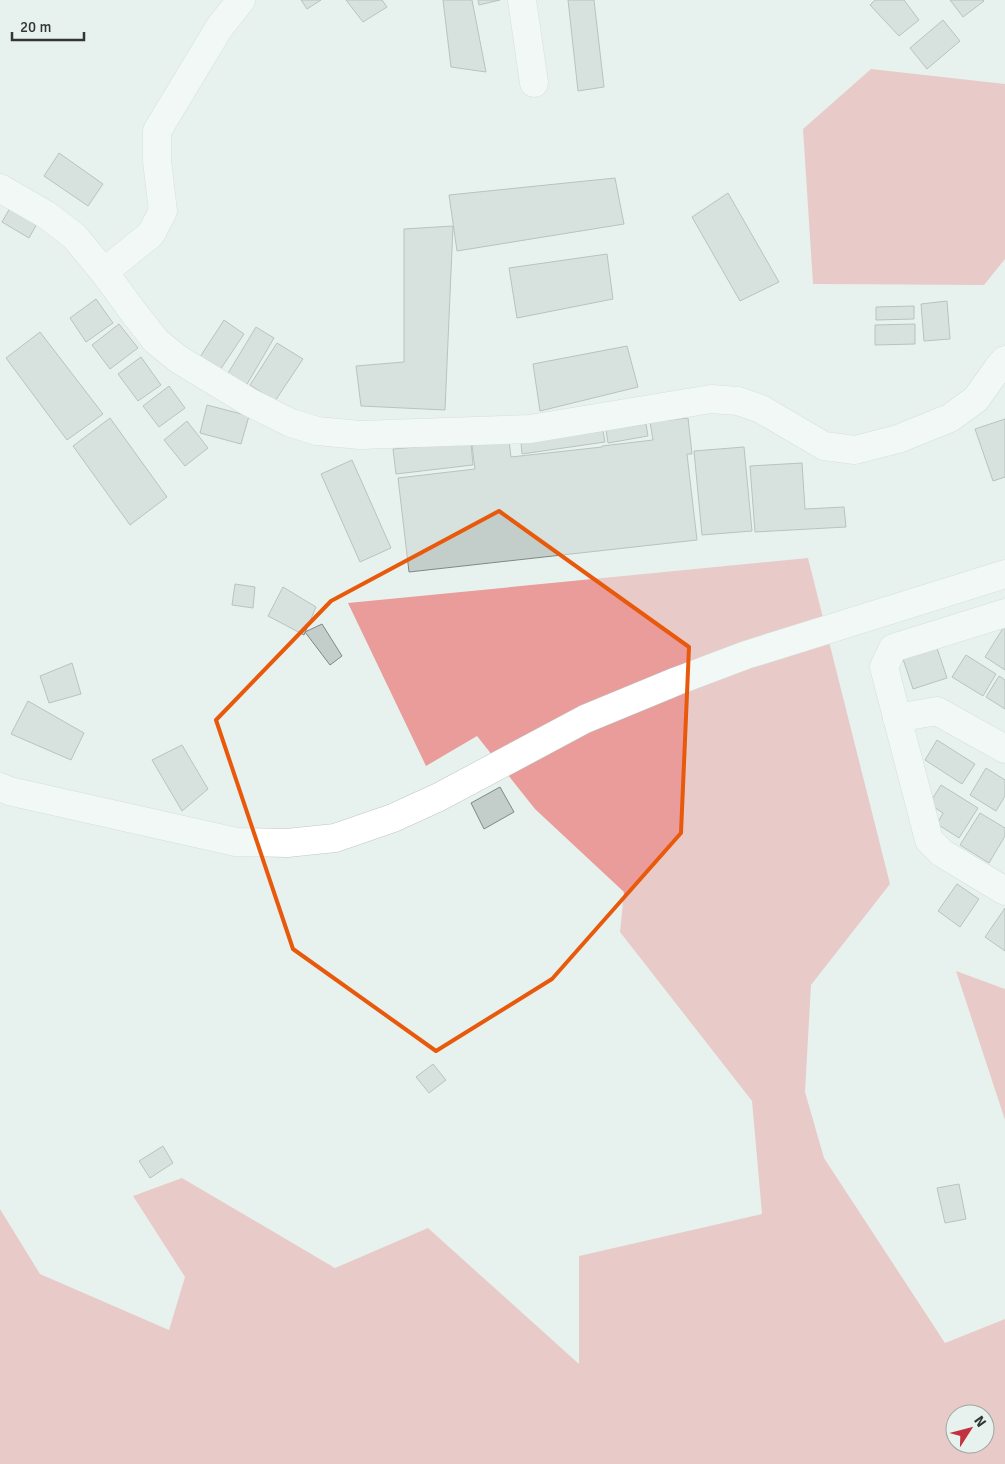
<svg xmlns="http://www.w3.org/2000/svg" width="1005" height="1464" viewBox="0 0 1005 1464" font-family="Signika,sans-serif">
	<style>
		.forest { fill: #e99c99; fill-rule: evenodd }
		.building { fill: #c3cdc9; stroke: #7f8885 }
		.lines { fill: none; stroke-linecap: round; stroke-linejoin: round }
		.minor-casing { stroke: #bec7c3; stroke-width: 29 }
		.minor { stroke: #fff; stroke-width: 28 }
		.marked { fill: none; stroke: #e8590c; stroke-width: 4; stroke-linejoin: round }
	</style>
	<rect width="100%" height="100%" fill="#e7f2ee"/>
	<g class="forest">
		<polygon points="871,69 1005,84 1005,259 984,285 813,284 803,129"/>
		<path d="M 808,558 L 890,884 L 811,985 L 805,1092 L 824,1158 L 945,1343 L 1005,1319 L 1005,1464 L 0,1464 L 0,1209 L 40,1274 L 169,1330 L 185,1277 L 133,1196 L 182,1178 L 335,1268 L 428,1228 L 579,1364 L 579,1256 L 762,1214 L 752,1101 L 620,932 L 624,892 L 535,809 L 477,736 L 426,766 L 348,603 ZM 955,1414 L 985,1414 L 985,1444 L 955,1444 Z"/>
		<polygon points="956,971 1005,989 1005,1120"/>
	</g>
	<g class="building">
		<polygon points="301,0 321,0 307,9"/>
		<polygon points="346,0 382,0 387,7 363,22"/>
		<polygon points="443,0 472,0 486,72 451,67"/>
		<polygon points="478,0 500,0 479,5"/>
		<polygon points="568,0 594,0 604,87 578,91"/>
		<polygon points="875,0 904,0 919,20 899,36 870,5"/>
		<polygon points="950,0 983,0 984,1 963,17"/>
		<polygon points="943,20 960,41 927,69 910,48"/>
		<polygon points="59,153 103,184 88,206 44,176"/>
		<polygon points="615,178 624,224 457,251 449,195"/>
		<polygon points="728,193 779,282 740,301 692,217"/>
		<polygon points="11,206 38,222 29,238 2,222"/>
		<polygon points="453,226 445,410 361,406 356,366 404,362 404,229"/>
		<polygon points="607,254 613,299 517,318 509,268"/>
		<polygon points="96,299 113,323 86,342 70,318"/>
		<polygon points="947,301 950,339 924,341 921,304"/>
		<polygon points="914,306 914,319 876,320 876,307"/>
		<polygon points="224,320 244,334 218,373 198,360"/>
		<polygon points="119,324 138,348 110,369 92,345"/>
		<polygon points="915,324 915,344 875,345 875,325"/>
		<polygon points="256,327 274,338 246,386 227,375"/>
		<polygon points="40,332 103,414 67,440 6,358"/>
		<polygon points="277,343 303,359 275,401 250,385"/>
		<polygon points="627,346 638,387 540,411 533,364"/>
		<polygon points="141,357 161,385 138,401 118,374"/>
		<polygon points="169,386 185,408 159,427 143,406"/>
		<polygon points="207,405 249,416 241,444 200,433"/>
		<polygon points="110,418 167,497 130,525 73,446"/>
		<polygon points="688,418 692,454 687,454 697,540 409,572 398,478 475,469 472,445 509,441 511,457 602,447 602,446 653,440 650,422"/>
		<polygon points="1005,419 1005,477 993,481 975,429"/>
		<polygon points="187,421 208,448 185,466 164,440"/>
		<polygon points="646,424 648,436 608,443 606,430"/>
		<polygon points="603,431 605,442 522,454 521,443"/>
		<polygon points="471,442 473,465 396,474 393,449"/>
		<polygon points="744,447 752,531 702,535 694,451"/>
		<polygon points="352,460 391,548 360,562 321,474"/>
		<polygon points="802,463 805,509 844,507 846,527 755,532 750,466"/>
		<polygon points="235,584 255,587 253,608 232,605"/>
		<polygon points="283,587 316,607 304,635 268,616"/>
		<polygon points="322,624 342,656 330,665 305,632"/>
		<polygon points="1005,625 1005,670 985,657"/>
		<polygon points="937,648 947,678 913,689 903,659"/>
		<polygon points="966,655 996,674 983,696 952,677"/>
		<polygon points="72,663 81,694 49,703 40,676"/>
		<polygon points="999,676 1005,680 1005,709 986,697"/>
		<polygon points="28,701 84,733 71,760 11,734"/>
		<polygon points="937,740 975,764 962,784 925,760"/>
		<polygon points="182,745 208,789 182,811 152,760"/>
		<polygon points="986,768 1005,780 1005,796 996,811 970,795"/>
		<polygon points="941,785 978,808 959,838 937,824 943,813 929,804"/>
		<polygon points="500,787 514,812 484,829 471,803"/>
		<polygon points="980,813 1005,828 1005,836 989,863 960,845"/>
		<polygon points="957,884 979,899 960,927 938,911"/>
		<polygon points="1005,908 1005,951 985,937"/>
		<polygon points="433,1064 446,1080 429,1093 416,1077"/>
		<polygon points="163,1146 173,1163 150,1178 139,1161"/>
		<polygon points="959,1184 966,1219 945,1223 937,1188"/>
	</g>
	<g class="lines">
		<g class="minor-casing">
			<g id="minor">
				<polyline points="522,0 534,83"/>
				<polyline points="0,188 45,214 74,236 104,272 134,313 156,341 178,359 249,402 291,423 317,431 360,435 530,429 711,399 738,401 761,409 824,446 855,450 898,439 950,418 976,399 998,368 1005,360"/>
				<polyline points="104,272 151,234 163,211 157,161 157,131 219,28 241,0"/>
				<polyline points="1005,613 893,648 884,667 929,840 942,853 1005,891"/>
				<polyline points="897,718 937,711 1005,749"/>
				<polyline points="0,787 9,791 236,842 287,843 335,838 393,818 439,797 585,719 677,681 746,655 1005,574"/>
			</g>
		</g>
		<use href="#minor" class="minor"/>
	</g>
	<path d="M0 0H1005V1464H0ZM 499,511 L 689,647 L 681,833 L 552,979 L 436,1051 L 293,949 L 216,720 L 331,601 Z" fill="#e7f2ee" fill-opacity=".55" fill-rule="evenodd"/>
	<path class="marked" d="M 499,511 L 689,647 L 681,833 L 552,979 L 436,1051 L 293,949 L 216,720 L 331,601 Z"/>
	<g transform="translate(970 1429) rotate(54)"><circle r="24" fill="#e7f2ee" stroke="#9ea6a4"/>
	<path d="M0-4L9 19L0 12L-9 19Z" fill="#c2323d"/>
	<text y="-8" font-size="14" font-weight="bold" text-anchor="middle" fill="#313534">N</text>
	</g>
	<path d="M12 32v8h72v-8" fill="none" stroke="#313534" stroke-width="2.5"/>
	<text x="20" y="32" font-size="15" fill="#313534" stroke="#e7f2ee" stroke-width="4" paint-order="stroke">20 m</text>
</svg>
